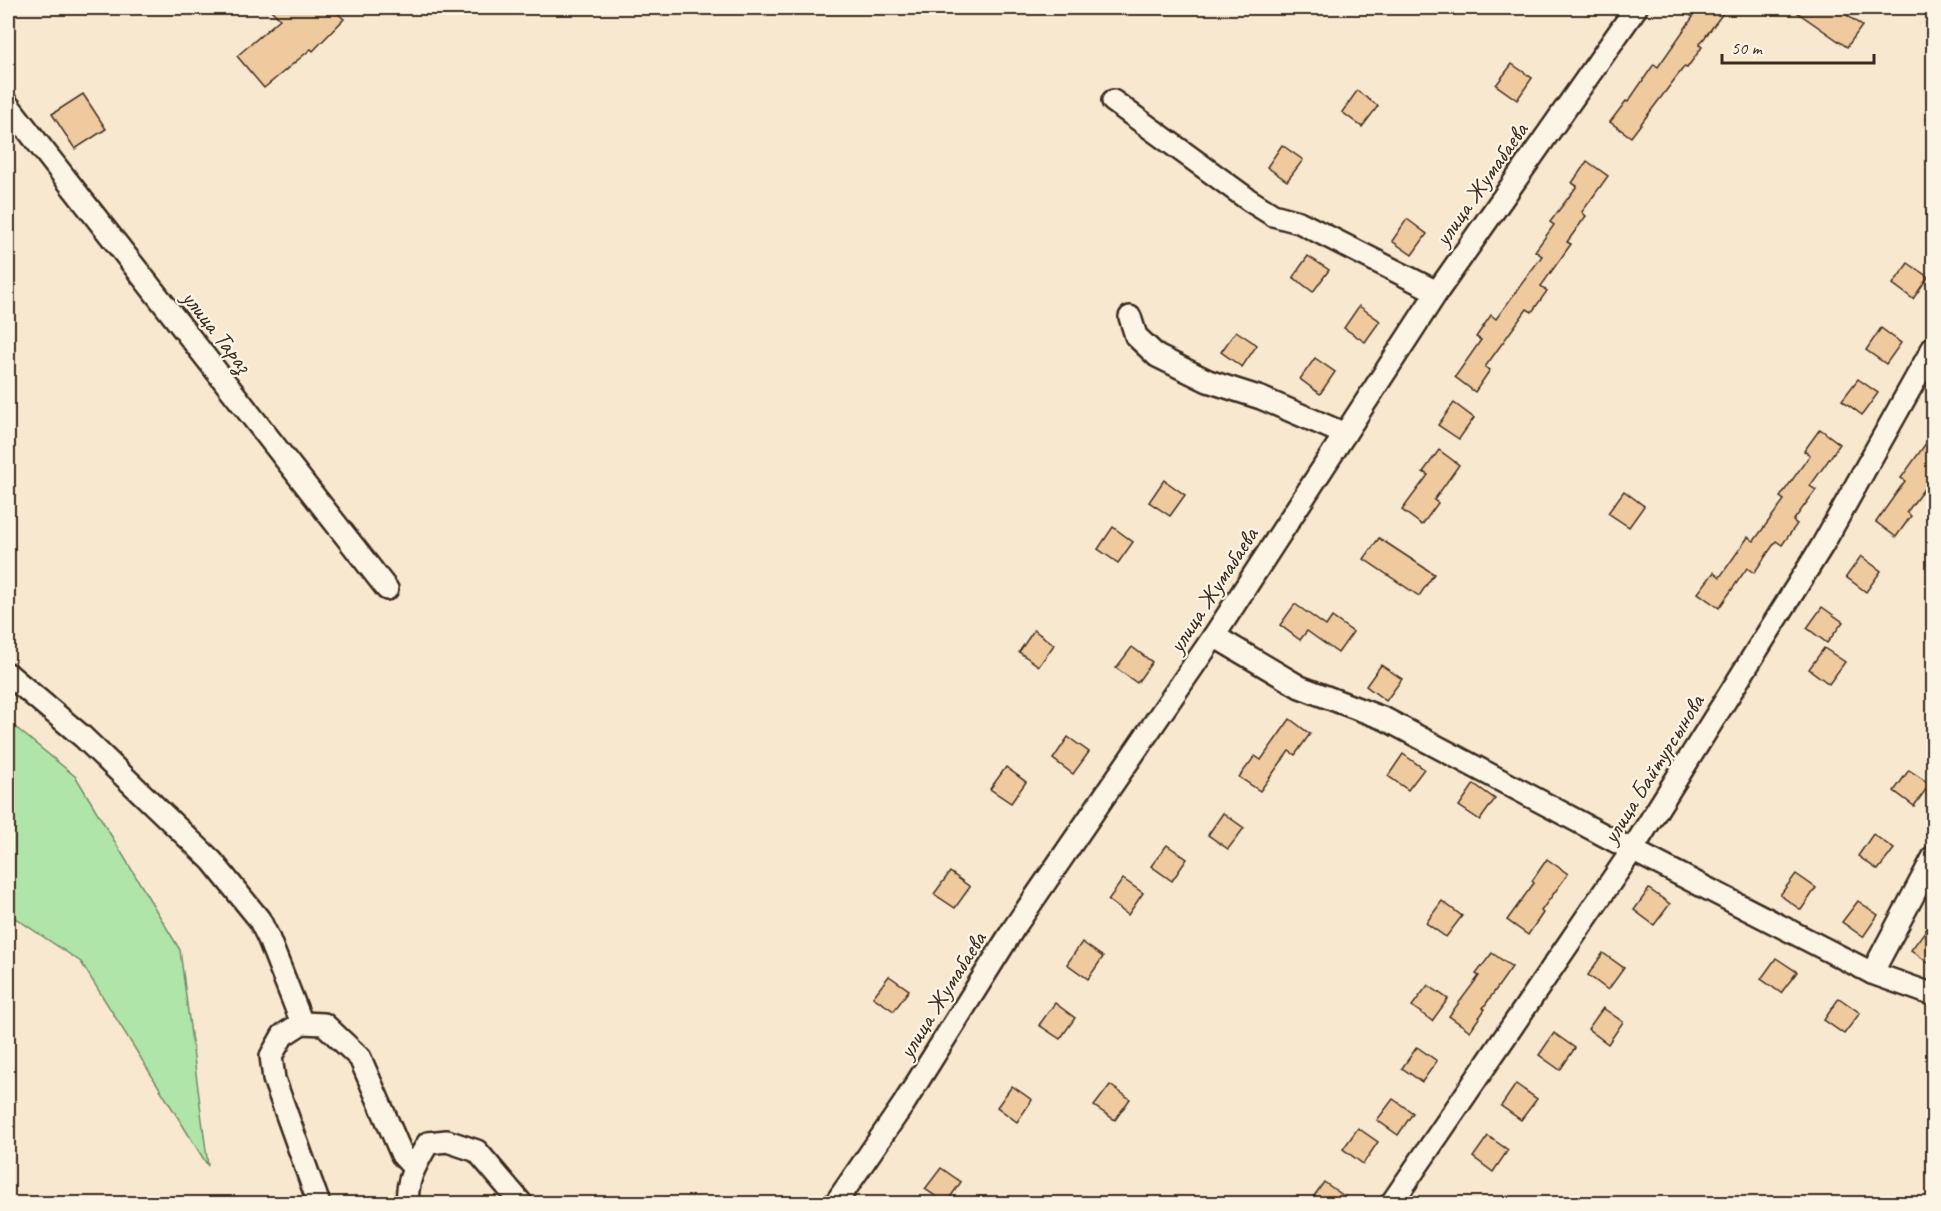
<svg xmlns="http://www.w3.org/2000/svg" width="1941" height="1211" viewBox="0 0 1941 1211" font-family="Caveat,sans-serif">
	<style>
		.green { fill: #afe5a9; stroke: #758864; stroke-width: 1.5 }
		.building { fill: #efca9f; stroke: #3b2a1e; stroke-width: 1.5 }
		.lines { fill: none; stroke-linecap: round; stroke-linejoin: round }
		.minor-casing { stroke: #3b2a1e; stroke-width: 26 }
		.minor { stroke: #fcf5e5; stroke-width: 21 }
		.labels { text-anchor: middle; stroke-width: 4.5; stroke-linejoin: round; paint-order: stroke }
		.street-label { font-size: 24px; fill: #3b2a1e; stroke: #fcf5e5 }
	</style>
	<rect width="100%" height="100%" fill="#f8e8d0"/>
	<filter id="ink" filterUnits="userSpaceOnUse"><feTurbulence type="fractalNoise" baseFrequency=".0167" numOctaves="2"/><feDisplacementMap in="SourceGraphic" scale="12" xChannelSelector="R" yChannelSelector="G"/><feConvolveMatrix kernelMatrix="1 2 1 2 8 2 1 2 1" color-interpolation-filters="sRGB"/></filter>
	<g filter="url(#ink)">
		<polygon class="green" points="8,721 76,777 180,950 208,1166 81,962 8,913"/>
		<g class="building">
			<polygon points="269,8 332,8 344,19 313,51 311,49 264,88 237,56 280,19"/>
			<polygon points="1679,8 1727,8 1699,45 1702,47 1687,68 1684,67 1631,137 1610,122 1626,101 1628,102 1654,64 1658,67 1693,17"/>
			<polygon points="1791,8 1837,8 1862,26 1847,47"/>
			<polygon points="1512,64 1532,78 1517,100 1496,85"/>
			<polygon points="1357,91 1378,106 1362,127 1342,112"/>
			<polygon points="83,94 106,129 75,149 52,114"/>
			<polygon points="1282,145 1303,160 1287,181 1267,167"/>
			<polygon points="1587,161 1608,176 1582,212 1586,216 1567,242 1571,244 1541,286 1547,291 1532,312 1527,309 1485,367 1490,370 1475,392 1455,377 1481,340 1476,337 1491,315 1496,319 1542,256 1535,251 1554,225 1550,222 1577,186 1572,183"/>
			<polygon points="1407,219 1427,234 1412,255 1392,241"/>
			<polygon points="1308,256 1329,270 1313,292 1293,277"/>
			<polygon points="1908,263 1928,277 1913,299 1893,284"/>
			<polygon points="1359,306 1380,321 1365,342 1344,328"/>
			<polygon points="1881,328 1901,343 1886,364 1866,350"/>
			<polygon points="1236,331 1257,345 1242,367 1221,352"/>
			<polygon points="1315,358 1335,372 1320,394 1300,379"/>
			<polygon points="1858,379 1878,393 1862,415 1842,400"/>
			<polygon points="1454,403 1474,418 1459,439 1438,425"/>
			<polygon points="1820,429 1840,444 1810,486 1816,490 1793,521 1797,524 1782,545 1776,541 1754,573 1747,568 1719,608 1698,593 1714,572 1720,577 1748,537 1754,541 1784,500 1780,497 1810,455 1804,451"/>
			<polygon points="1934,432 1934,475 1907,512 1911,516 1896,537 1876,522 1905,481 1901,478"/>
			<polygon points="1439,450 1459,465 1434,500 1438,503 1422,525 1402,510 1428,475 1423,472"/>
			<polygon points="1164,480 1185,495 1170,516 1149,502"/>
			<polygon points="1624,491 1644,506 1629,527 1608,513"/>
			<polygon points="1113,527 1133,542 1118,563 1098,549"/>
			<polygon points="1379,538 1434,574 1419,596 1364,559"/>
			<polygon points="1861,556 1881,571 1866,592 1846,577"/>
			<polygon points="1295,604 1326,626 1332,617 1353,632 1338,653 1307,631 1300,640 1280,625"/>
			<polygon points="1822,607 1843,622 1827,643 1807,628"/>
			<polygon points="1034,630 1054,645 1039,666 1019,652"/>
			<polygon points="1132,647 1152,662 1137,683 1116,668"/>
			<polygon points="1824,648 1845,662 1829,684 1809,669"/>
			<polygon points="1381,665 1402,679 1386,701 1366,686"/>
			<polygon points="1290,719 1310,734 1295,755 1289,751 1260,791 1239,777 1255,756 1261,760"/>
			<polygon points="1068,737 1089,752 1073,774 1053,759"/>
			<polygon points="1403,754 1424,769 1408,790 1388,776"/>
			<polygon points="1006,767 1026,782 1011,803 990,789"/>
			<polygon points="1909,770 1930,784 1914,806 1894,791"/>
			<polygon points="1474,784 1495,799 1480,820 1459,806"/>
			<polygon points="1223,813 1244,828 1228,849 1208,835"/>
			<polygon points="1873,834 1894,849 1878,870 1858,856"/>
			<polygon points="1167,845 1187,859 1172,881 1151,866"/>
			<polygon points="1547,859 1568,874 1541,911 1543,913 1528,935 1507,920 1534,883 1532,881"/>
			<polygon points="950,872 970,887 955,908 934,894"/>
			<polygon points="1796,874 1816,888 1801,910 1780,895"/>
			<polygon points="1123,879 1143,893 1128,915 1108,900"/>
			<polygon points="1649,889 1670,904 1654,925 1634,910"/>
			<polygon points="1442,901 1462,916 1446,937 1426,923"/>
			<polygon points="1858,901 1878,915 1863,937 1842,922"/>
			<polygon points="1934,919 1934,967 1911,950"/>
			<polygon points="1082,942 1103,957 1088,979 1067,964"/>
			<polygon points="1492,953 1512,967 1483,1008 1485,1009 1470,1031 1449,1016 1479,976 1476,974"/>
			<polygon points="1603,953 1624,968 1608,990 1588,975"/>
			<polygon points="1776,958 1797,972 1781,993 1761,979"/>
			<polygon points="889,976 909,990 894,1011 873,997"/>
			<polygon points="1428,985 1448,999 1432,1021 1412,1006"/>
			<polygon points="1839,998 1860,1013 1844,1034 1824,1020"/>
			<polygon points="1055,1003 1075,1018 1060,1039 1039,1025"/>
			<polygon points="1603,1008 1623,1022 1608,1044 1588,1029"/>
			<polygon points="1554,1033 1575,1048 1560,1070 1539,1055"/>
			<polygon points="1417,1047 1437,1061 1422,1082 1402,1068"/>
			<polygon points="1516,1084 1537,1099 1521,1120 1501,1106"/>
			<polygon points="1110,1085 1130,1099 1115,1120 1094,1106"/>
			<polygon points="1012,1086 1032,1100 1017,1122 997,1107"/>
			<polygon points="1393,1099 1413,1113 1398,1135 1377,1120"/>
			<polygon points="1358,1128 1378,1142 1363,1164 1343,1149"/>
			<polygon points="1488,1136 1508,1150 1493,1172 1473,1157"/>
			<polygon points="941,1168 961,1182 946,1203 925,1189"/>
			<polygon points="1324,1182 1354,1203 1309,1203"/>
		</g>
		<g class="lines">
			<g class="minor-casing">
				<g id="minor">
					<polyline points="1113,101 1249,200 1273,215 1299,222 1437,292"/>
					<polyline points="8,105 387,589"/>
					<polyline points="1130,317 1136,336 1157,356 1208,381 1261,398 1345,434"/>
					<polyline points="1214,636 1300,687 1385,719 1632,850 1872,973 1934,995"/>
					<polyline points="8,674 83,737 212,861 259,919 268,937 302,1023"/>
					<polyline points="1872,973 1934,856"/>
					<polyline points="319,1204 274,1079 271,1056 283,1035 302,1023 324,1024 360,1058 402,1155 414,1168"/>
					<path d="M 408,1204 C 405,1181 417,1162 428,1143 L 447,1141 L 477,1151 L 522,1204"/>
					<polyline points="835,1204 903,1105 1014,928 1214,636 1437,292 1636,8"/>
					<polyline points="1391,1204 1627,858 1822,546 1934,346"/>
				</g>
			</g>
			<use href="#minor" class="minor"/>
		</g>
	</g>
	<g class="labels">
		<g class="street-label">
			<text transform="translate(1481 184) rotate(-55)" y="8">улица Жумабаева</text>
			<text transform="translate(217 331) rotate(52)" y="8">улица Тараз</text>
			<text transform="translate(1213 590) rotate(-57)" y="8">улица Жумабаева</text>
			<text transform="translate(1653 769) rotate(-58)" y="8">улица Байтурсынова</text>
			<text transform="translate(942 995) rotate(-58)" y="8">улица Жумабаева</text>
		</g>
	</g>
	<rect width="1941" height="1211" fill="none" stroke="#fcf5e5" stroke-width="30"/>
	<rect x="15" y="15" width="1911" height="1181" fill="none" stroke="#3b2a1e" stroke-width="2" filter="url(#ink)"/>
	<path d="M1722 54v9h152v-9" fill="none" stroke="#3b2a1e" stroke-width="3"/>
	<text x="1731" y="54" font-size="18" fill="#3b2a1e" stroke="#fcf5e5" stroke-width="4.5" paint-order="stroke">50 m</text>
</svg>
